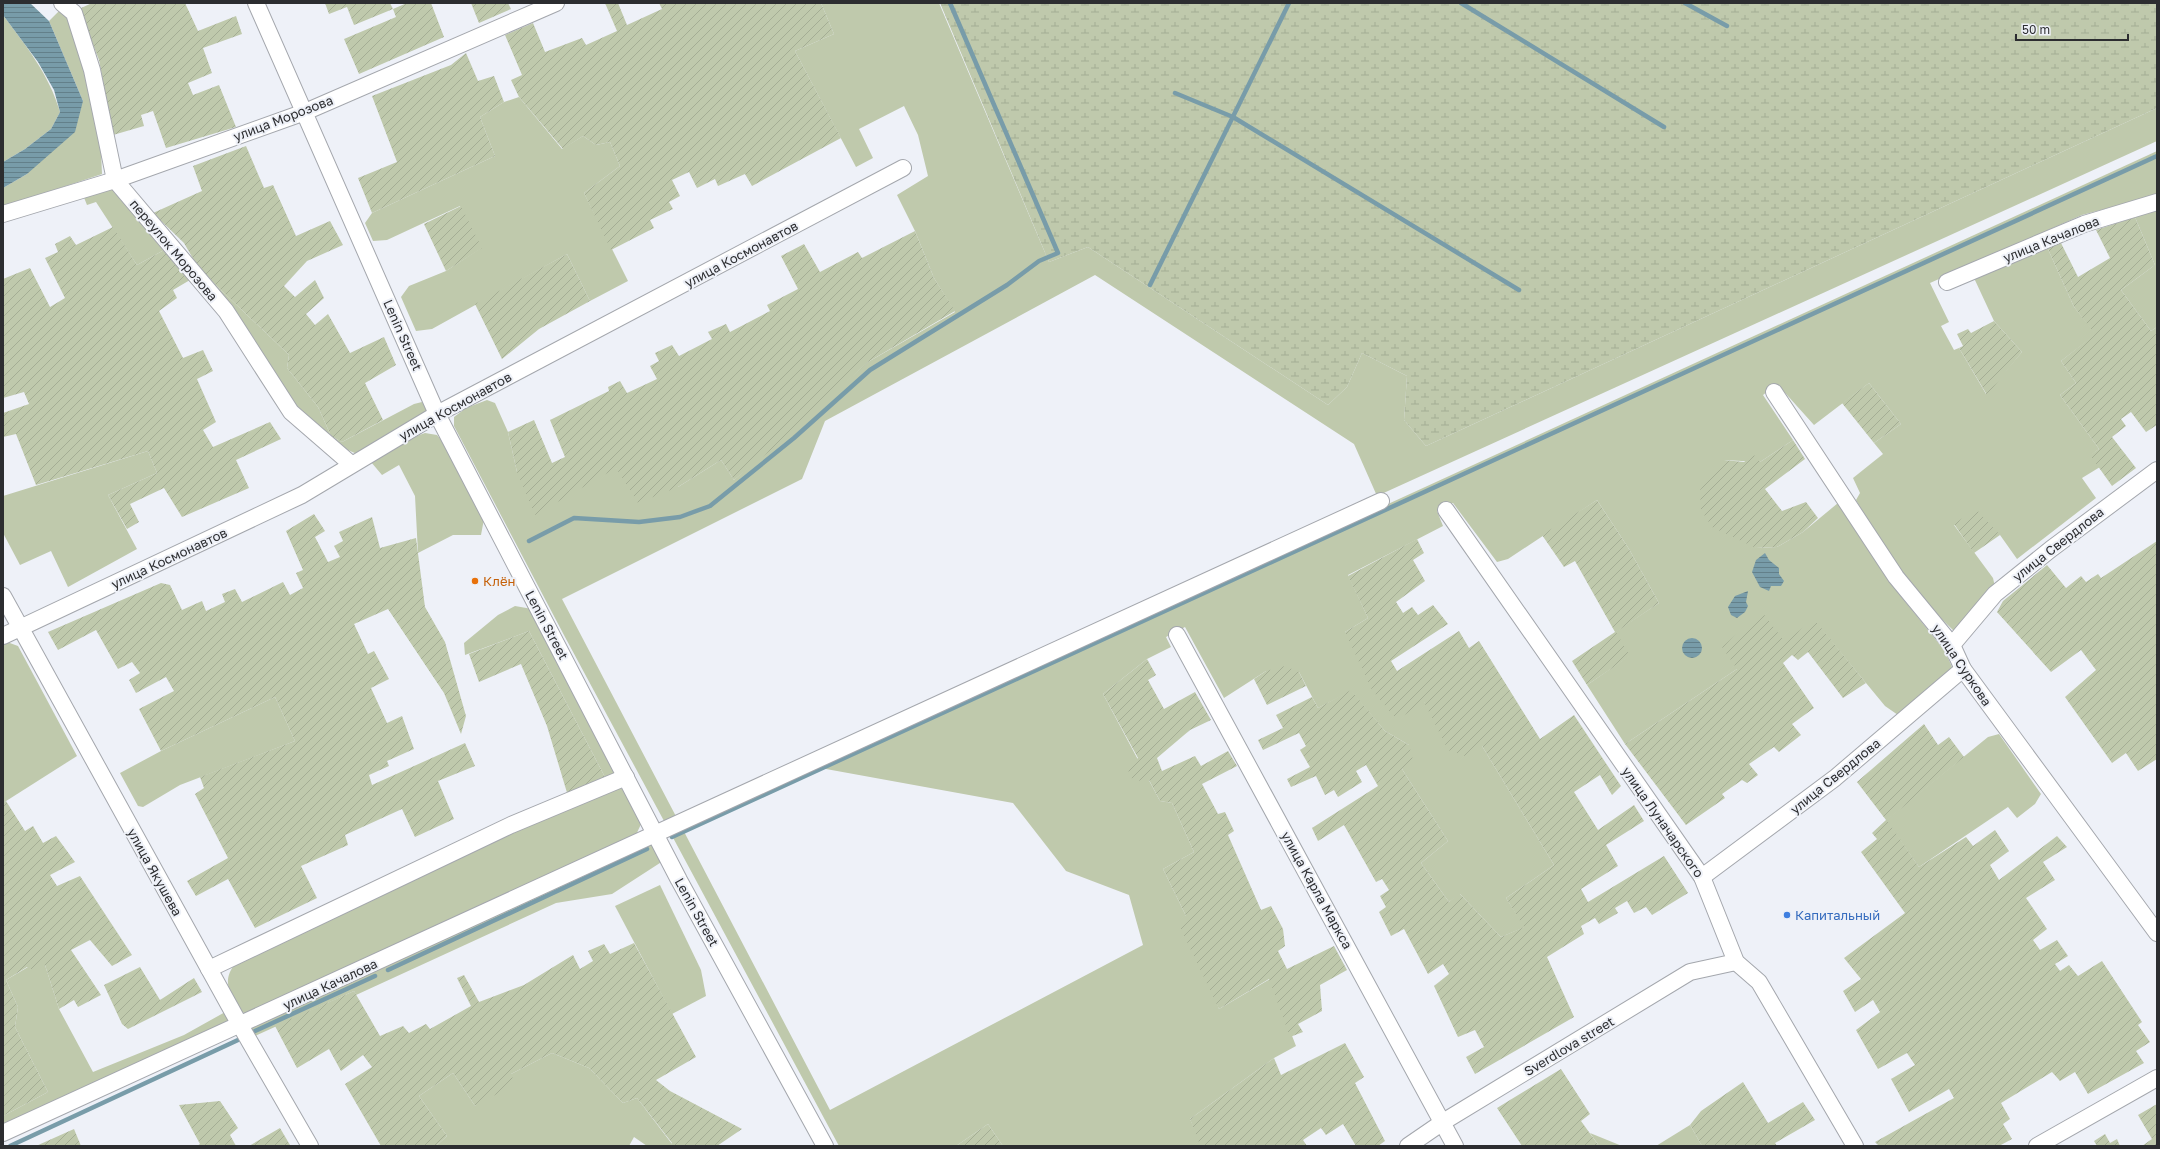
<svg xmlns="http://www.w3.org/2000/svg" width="2160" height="1149" viewBox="0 0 2160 1149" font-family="'Golos Text',sans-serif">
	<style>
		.green { fill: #bfc9ac }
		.wetland { fill: url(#wetland-marsh) }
		.garden { fill: url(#garden-furrows) }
		.water { fill: url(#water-rules) }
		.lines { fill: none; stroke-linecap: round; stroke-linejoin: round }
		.stream { stroke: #789ca9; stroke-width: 4.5 }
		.minor-casing { stroke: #a4a7ad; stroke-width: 18 }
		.minor { stroke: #fff; stroke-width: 16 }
		.food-dot { fill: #e8710a; stroke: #eef1f8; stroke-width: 1.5 }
		.shop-dot { fill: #3f7fe0; stroke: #eef1f8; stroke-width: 1.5 }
		.labels { text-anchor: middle; stroke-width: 4; stroke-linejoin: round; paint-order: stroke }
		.street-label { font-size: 13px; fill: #2c2d30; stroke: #eef1f8 }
		.food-label { font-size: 13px; fill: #c56008; stroke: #eef1f8; text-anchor: start }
		.shop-label { font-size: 13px; fill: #366cbe; stroke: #eef1f8; text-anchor: start }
	</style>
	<defs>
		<pattern id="wetland-marsh" width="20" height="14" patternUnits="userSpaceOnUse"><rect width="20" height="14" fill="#bfc9ac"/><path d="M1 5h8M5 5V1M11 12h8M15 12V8" fill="none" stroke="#a4ad94"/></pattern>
		<pattern id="garden-furrows" width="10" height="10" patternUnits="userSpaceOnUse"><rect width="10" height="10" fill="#bfc9ac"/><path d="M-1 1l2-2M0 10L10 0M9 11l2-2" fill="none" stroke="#a4ad94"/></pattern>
		<pattern id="water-rules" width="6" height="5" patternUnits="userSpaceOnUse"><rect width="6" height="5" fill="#789ca9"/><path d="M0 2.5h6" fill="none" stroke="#63808a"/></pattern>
	</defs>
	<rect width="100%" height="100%" fill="#eef1f8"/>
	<g class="green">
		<polygon points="821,3 939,3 1049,262 1088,247 1328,405 1347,387 1362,353 1407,376 1404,420 1426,446 2157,108 2157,141 1377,496 1354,444 1095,275 825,421 802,479 562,599 830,1110 1143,945 1129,895 1066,871 1013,803 815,767 2157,151 2157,195 2082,215 1930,283 1949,322 1941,326 1954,350 1959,348 1986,394 2022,352 1994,321 1974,278 2047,247 2074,307 2096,334 2061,361 2076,383 2060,395 2099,449 2091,455 2100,467 2082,478 2096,498 2017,559 2000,535 1954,525 1993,578 1995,587 1954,631 1923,601 1887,555 1856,500 1860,493 1853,478 1883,454 1874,443 1901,424 1869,383 1814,425 1777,384 1763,395 1793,440 1760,462 1724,460 1756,548 1777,547 1803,532 1838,503 1903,599 1945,651 1952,667 1946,677 1898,715 1885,706 1814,620 1785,643 1737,669 1625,744 1587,685 1629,656 1615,632 1659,603 1629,549 1597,500 1508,559 1497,562 1453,503 1437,511 1443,526 1348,575 1368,618 1345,632 1424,702 1482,746 1554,865 1506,898 1525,927 1501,937 1460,894 1449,902 1421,863 1448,841 1402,769 1409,745 1385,731 1351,691 1318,708 1299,672 1266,671 1224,698 1185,627 1166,637 1171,647 1147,659 1103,694 1160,801 1172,803 1194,852 1163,869 1186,916 1219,1009 1270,979 1296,1046 1274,1058 1190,1119 1202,1146 1003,1146 988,1124 956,1146 839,1146 565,637 454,426 454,417 466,408 487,400 495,403 508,432 517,472 616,468 678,487 721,460 734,480 868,362 955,312 934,278 915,231 897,195 928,176 918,135 904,106 859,129 873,158 856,167 795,51 834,34"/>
		<polygon points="59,11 69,19 89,88 101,151 102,174 3,207 3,188 27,174 83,101 49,21"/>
		<path d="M 3,15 C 26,46 49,74 60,112 L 51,129 L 25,149 L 3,162 Z"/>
		<polygon points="519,97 562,149 583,136 596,145 610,142 620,166 584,193 628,281 590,301 567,254 432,329 416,331 401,297 409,286 446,271 481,248 460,206 387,240 373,241 365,223 372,213 495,156 480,117 504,102"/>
		<polygon points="111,186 164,250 137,265 96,202 87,205 83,195"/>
		<polygon points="2157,210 2157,327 2151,331 2121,290 2155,265 2135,217"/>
		<polygon points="199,269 289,355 287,368 318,407 331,436 342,442 414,404 422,402 429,413 357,454 334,444 295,407"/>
		<polygon points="425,433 437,435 447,447 484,519 481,535 453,535 418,553 415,496 399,465 382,475 371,462 414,437"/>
		<polygon points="148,451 157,473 108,495 137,549 68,587 51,551 20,565 3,533 3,496"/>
		<polygon points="515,606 532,609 617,775 606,779 529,631 465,655 464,643 498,615"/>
		<polygon points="7,642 18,646 77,756 3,803 3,644"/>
		<polygon points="275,697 295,741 180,785 143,807 138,806 120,773 161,751"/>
		<polygon points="1999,734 2041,794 2035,804 2017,818 2008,807 1919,867 1886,820 1988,737"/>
		<path d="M 620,788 L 626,791 L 642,822 L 635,837 L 250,1015 L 239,1011 C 229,990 221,981 237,961 L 513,832 Z"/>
		<polygon points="651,840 663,861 612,894 556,903 356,995 354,991 255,1036 250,1027"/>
		<polygon points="660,885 701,970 706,996 672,1014 615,906"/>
		<polygon points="45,965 59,1009 93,1072 184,1035 227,1011 232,1023 3,1128 3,1116 48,1092 15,1027 18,1007 6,980 28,967"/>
		<polygon points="552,1053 589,1068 623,1103 637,1098 672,1144 670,1146 647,1146 634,1137 629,1146 436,1146 447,1136 419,1096 453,1073 475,1106 511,1074"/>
		<polygon points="1690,1125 1702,1146 1656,1146"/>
		<polygon points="1590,1133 1622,1146 1599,1146"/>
	</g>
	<polygon class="wetland" points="940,3 2157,3 2157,108 1426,446 1404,420 1407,376 1362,353 1347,387 1328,405 1088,247 1049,262"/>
	<g class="garden">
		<polygon points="92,3 185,3 198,31 236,16 242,34 203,48 212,73 188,83 193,95 219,85 236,127 166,148 153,111 141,115 144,126 113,135 99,60 79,9"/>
		<polygon points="325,3 390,3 393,9 407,3 431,3 444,37 359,74 344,39 396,17 393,9 354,25 347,7 329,14"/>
		<polygon points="471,3 508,3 511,9 479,23"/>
		<polygon points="605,3 618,3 627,25 662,9 659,3 821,3 834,34 795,51 841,138 752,186 745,174 718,186 715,179 697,188 689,172 672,180 680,196 669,202 673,209 650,220 654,228 611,250 584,193 620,166 610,142 596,145 583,136 563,149 519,97 511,80 522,75 505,35 533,23 545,52 582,38 586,45 617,31"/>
		<polygon points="466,53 478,81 494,76 504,102 480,117 495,156 372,213 358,178 397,162 372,96 451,65"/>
		<polygon points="246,146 264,188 273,185 296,236 330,221 343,245 307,261 284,286 295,297 315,280 324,298 306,314 315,325 328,314 350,353 384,337 396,365 365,383 383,420 342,442 331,436 318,407 287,368 289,355 199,269 184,243 153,213 202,191 193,166"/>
		<polygon points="461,206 482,248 446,271 424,224"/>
		<polygon points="2135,217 2155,265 2121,290 2151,331 2157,327 2157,425 2146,432 2131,412 2121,419 2126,426 2112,437 2136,468 2112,486 2090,455 2099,449 2060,395 2076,383 2061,361 2095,334 2074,307 2047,247 2061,243 2078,277 2110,258 2096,230"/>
		<polygon points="113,227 137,265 164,250 190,280 173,290 177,298 159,311 183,358 203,350 213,371 197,379 216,422 203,430 213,447 270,422 281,439 236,460 249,488 182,517 164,488 130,504 139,522 127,529 108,495 157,473 148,451 36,485 16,434 3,437 3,413 29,404 24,392 3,398 3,279 30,268 50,307 65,298 45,258 58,252 55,244 70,236 76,245"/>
		<polygon points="915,231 934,278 955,311 868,362 788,436 734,480 721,460 678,487 638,503 616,468 535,515 517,472 508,432 534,420 552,463 565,457 550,420 609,391 608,387 620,381 627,393 657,379 650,366 659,361 655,353 672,345 679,356 712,339 708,332 726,324 730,332 770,311 767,305 798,289 781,256 804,244 820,272 858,252 862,258"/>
		<polygon points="567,254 590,301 539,329 502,359 475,304"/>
		<polygon points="1994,321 2022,352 1987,395 1959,348 1963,346 1957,334 1968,329 1971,333"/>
		<polygon points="1869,383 1901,424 1874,443 1842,403"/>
		<polygon points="1793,440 1805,459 1765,489 1782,511 1806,502 1818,518 1803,532 1777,547 1756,548 1712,527 1701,510 1700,490 1724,460 1744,462 1754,455 1760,462"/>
		<polygon points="1597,500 1629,549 1659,603 1616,632 1630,656 1587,685 1572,661 1615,632 1575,561 1564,567 1542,535"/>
		<polygon points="1976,509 2000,535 1974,553 1954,524"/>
		<polygon points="314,514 325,531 315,537 328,562 340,557 334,546 343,541 339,532 372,517 380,548 416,538 425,607 445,642 466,716 461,734 444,693 388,609 354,624 368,654 374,651 389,679 371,688 387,723 402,716 414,749 387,761 389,766 369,775 372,785 465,743 475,766 438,781 454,819 415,837 402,809 345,835 348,845 301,866 317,898 255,928 228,879 196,896 187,881 228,858 195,794 204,788 200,777 295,741 275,697 161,751 139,709 174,691 166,677 136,693 129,680 140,673 132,662 118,669 96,630 58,650 48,632 161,583 170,585 182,610 202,601 206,611 225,602 222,594 235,589 242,602 283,582 290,595 303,588 296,573 303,570 286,531"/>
		<polygon points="1417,539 1424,553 1413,560 1425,581 1396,602 1403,613 1412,607 1418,615 1433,605 1448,624 1391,661 1397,671 1459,631 1469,648 1479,641 1540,739 1574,715 1621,786 1612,795 1600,775 1574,792 1598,830 1634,805 1644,821 1606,845 1618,866 1581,889 1588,902 1664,856 1688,893 1652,915 1646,907 1634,913 1627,901 1615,908 1618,913 1599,924 1595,918 1581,926 1584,934 1547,957 1574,1017 1475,1074 1466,1057 1484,1047 1475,1030 1458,1037 1434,986 1449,974 1443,964 1428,974 1404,929 1391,936 1379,912 1386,907 1380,896 1389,890 1382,879 1376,882 1344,825 1318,841 1312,828 1378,786 1366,765 1356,771 1362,782 1338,797 1334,790 1325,795 1316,776 1291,787 1287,779 1310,767 1300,750 1306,746 1299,733 1263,750 1258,740 1283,728 1276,715 1312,697 1318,708 1351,690 1385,731 1409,745 1413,760 1402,769 1448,841 1421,863 1449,902 1459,893 1501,937 1524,927 1506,898 1554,865 1482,746 1468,757 1448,750 1424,702 1397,720 1372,690 1345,632 1368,618 1348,576"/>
		<polygon points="2157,541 2157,759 2138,771 2126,753 2112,763 2065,697 2096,670 2081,650 2051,672 1997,612 2003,601 2047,565 2066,588 2081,576 2086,582 2098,574 2101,578"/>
		<polygon points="1762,612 1785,642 1814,619 1866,683 1843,698 1808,652 1798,660 1792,655 1783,663 1814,708 1792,724 1801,735 1779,752 1774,747 1749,764 1758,775 1747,783 1742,780 1722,794 1725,798 1686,825 1625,744 1737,669 1722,647"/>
		<polygon points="529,631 606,779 568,796 547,726 521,664 479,682 469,654"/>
		<polygon points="1147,659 1156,675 1148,680 1164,709 1195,692 1211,720 1190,730 1157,758 1162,771 1195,756 1201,766 1228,751 1237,766 1202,784 1218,814 1225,812 1234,831 1228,835 1261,910 1271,906 1283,929 1285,946 1278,951 1287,969 1334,946 1347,970 1320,985 1322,1011 1298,1024 1303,1032 1290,1037 1269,979 1219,1009 1178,923 1186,916 1163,869 1194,852 1172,803 1160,801 1149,780 1133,781 1127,768 1138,758 1103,694"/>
		<polygon points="1285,666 1299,672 1306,686 1267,705 1254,679 1266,671"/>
		<polygon points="1924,724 1938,745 1949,737 1964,757 1887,820 1919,867 1966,837 1973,846 1995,830 2009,851 1990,865 1999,880 2057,836 2067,847 2043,862 2055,880 2026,898 2047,929 2033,940 2040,950 2057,940 2068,956 2055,964 2060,971 2069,965 2078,976 2102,961 2142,1022 2138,1025 2150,1042 2136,1051 2144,1063 2088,1094 2075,1072 2060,1081 2052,1072 2001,1103 2010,1119 2003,1124 2012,1139 1999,1146 1879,1146 1875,1142 1954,1098 1949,1089 1909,1112 1891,1079 1915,1065 1907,1053 1878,1069 1856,1030 1880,1012 1873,1000 1855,1012 1843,991 1861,979 1844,958 1905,913 1861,852 1877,839 1872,833 1886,820 1857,782"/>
		<polygon points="6,801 25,831 33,826 43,843 56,836 75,862 50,875 57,886 80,876 132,955 112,966 90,940 71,950 101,995 78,1007 74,1000 59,1009 45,965 35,971 27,967 6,980 18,1007 15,1027 48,1092 3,1116 3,803"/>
		<polygon points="634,943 696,1057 656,1080 670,1091 742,1129 717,1146 670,1146 672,1143 637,1098 623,1103 589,1068 552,1053 511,1074 515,1084 475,1106 453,1073 419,1096 447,1136 436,1146 381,1146 345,1084 372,1067 363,1055 341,1071 329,1049 297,1068 275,1026 354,991 380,1036 403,1026 409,1033 426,1024 430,1029 471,1006 457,978 464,975 479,1002 524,985 573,955 580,969 593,961 588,951 604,944 610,954"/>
		<polygon points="140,967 160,1000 194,978 202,992 128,1029 122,1024 104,985"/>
		<polygon points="1345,1043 1364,1077 1355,1083 1385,1141 1378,1146 1356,1146 1343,1124 1326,1135 1321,1128 1303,1140 1307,1146 1200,1145 1190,1119 1274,1058 1281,1075"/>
		<polygon points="1561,1069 1590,1114 1581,1121 1599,1146 1522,1146 1497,1108"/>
		<polygon points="1743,1082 1768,1123 1803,1102 1815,1120 1775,1143 1777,1146 1702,1146 1690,1125 1701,1111"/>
		<polygon points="220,1101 238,1128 230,1135 236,1146 197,1146 200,1144 179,1105"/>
		<polygon points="2157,1104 2157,1146 2142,1146 2152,1139 2138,1115"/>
		<polygon points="988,1124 1003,1146 956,1146"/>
		<polygon points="280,1128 290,1145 288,1146 249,1146"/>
		<polygon points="74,1129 81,1146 36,1146"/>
		<polygon points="2105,1134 2110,1143 2117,1139 2120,1146 2097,1146 2094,1141"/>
	</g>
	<g class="water">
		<polygon points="3,3 30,3 49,21 83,101 75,132 27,174 3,188 3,162 25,149 51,129 60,112 54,90 38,62 3,15"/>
		<polygon points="1765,553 1769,560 1779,568 1779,574 1784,581 1781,586 1771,586 1769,591 1760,587 1752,572 1756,560"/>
		<polygon points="1748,591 1746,602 1748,606 1745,612 1737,618 1731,615 1728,607 1735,596"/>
		<circle cx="1692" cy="648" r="10"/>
	</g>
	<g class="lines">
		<g class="stream">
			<polyline points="1461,3 1664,127"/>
			<polyline points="1685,3 1727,26"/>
			<polyline points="1175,93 1233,117 1519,290"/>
			<polyline points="1150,285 1289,3"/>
			<polyline points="529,541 574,518 639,522 680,517 710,506 794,438 870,370 1007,285 1039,261 1058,253 950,3"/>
			<polyline points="672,837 2157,156"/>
			<polyline points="388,970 647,849"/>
			<polyline points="255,1031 375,976"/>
			<polyline points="10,1146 238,1040"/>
		</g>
		<g class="minor-casing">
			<g id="minor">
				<polyline points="62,3 74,13 92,70 115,180 226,311 291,412 351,464"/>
				<polyline points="256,3 437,414 679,880 825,1146"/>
				<polyline points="3,214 115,180 305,112 556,3"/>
				<polyline points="1947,282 2084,224 2157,202"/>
				<polyline points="1774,392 1896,577 1952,645 1963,669 2157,933"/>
				<polyline points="1446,510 1702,877 1736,962 1759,982 1855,1146"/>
				<polyline points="3,596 240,1025 310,1146"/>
				<polyline points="1177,635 1455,1146"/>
				<polyline points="3,636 302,495 437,414 903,168"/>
				<polyline points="1952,645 1995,594 2051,549 2157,470"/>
				<polyline points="1702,877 1835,778 1963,669"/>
				<polyline points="209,969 511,825 626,777"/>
				<polyline points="3,1133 1381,501"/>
				<polyline points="1408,1146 1443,1122 1690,972 1736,962"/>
				<polyline points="2037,1146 2157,1078"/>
			</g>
		</g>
		<use href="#minor" class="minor"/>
	</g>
	<circle class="food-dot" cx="475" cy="581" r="4"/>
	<circle class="shop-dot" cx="1787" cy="915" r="4"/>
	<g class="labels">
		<g class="street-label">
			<text transform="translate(283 118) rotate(-21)" y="5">улица Морозова</text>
			<text transform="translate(2051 239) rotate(-22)" y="5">улица Качалова</text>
			<text transform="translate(174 250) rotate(50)" y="5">переулок Морозова</text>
			<text transform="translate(741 254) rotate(-28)" y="5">улица Космонавтов</text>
			<text transform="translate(403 335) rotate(66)" y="5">Lenin Street</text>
			<text transform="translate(455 406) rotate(-29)" y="5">улица Космонавтов</text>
			<text transform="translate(2058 544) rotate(-38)" y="5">улица Свердлова</text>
			<text transform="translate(169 558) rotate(-25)" y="5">улица Космонавтов</text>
			<text transform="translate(547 625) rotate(62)" y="5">Lenin Street</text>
			<text transform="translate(1962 665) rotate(56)" y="5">улица Суркова</text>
			<text transform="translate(1835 776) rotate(-39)" y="5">улица Свердлова</text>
			<text transform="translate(1663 822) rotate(55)" y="5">улица Луначарского</text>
			<text transform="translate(155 872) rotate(61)" y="5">улица Якушева</text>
			<text transform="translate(1317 890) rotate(61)" y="5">улица Карла Маркса</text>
			<text transform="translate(697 912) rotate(61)" y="5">Lenin Street</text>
			<text transform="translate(330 984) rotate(-25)" y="5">улица Качалова</text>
			<text transform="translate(1569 1046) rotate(-31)" y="5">Sverdlova street</text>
		</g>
		<g class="food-label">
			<text x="483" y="586">Клён</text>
		</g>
		<g class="shop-label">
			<text x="1795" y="920">Капитальный</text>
		</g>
	</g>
	<rect width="2160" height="1149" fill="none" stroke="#2c2d30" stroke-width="8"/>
	<path d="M2016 34v6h112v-6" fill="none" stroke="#2c2d30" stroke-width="2"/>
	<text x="2022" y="34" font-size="12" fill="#2c2d30" stroke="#eef1f8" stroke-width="3" paint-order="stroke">50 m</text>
</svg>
